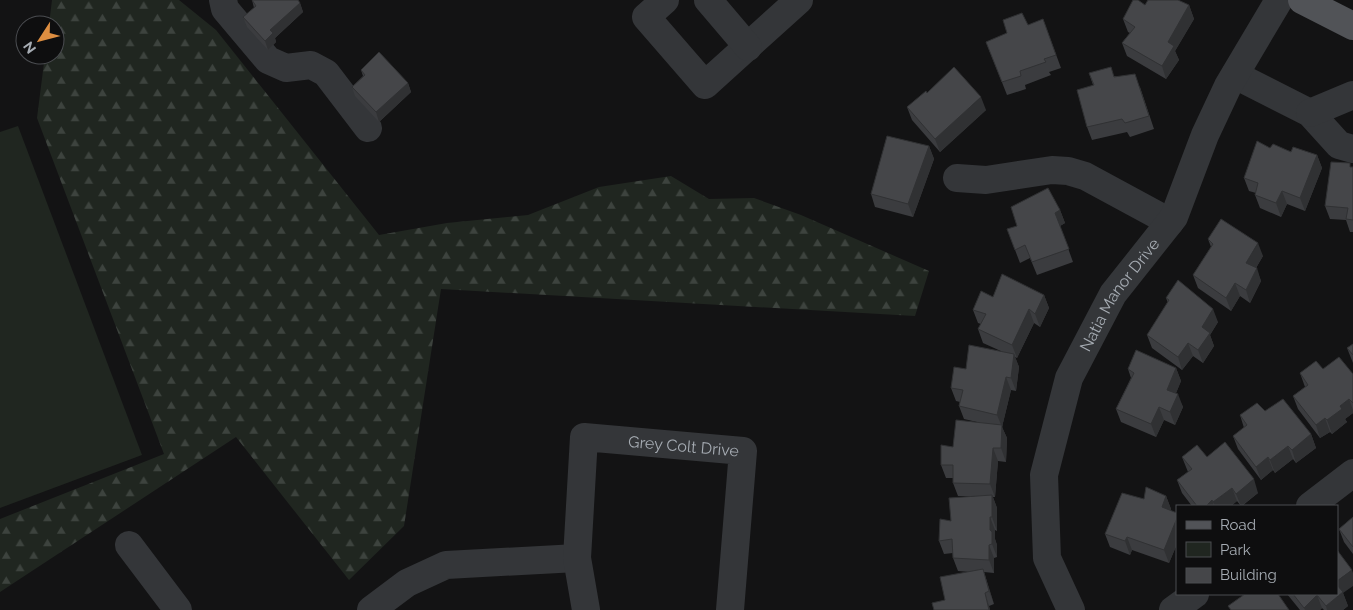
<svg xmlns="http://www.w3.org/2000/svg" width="1353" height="610" viewBox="0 0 1353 610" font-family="Raleway,sans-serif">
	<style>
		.green { fill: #202620 }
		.forest { fill: url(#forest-firs) }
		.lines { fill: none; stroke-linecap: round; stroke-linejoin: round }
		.minor { stroke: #343639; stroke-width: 28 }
		.major { stroke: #515357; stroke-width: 28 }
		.wall { fill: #3b3c3f }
		.shaded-wall { fill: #303133 }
		.building { fill: #454649; stroke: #303133 }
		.labels { text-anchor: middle; stroke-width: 4.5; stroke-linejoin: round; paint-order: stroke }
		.street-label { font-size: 16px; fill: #a6acb3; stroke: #0e0e0f }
	</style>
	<defs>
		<pattern id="forest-firs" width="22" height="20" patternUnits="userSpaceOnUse" patternTransform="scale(1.25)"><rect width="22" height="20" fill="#202620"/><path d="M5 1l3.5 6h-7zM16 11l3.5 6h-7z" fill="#3d433e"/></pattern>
	</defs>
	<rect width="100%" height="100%" fill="#131314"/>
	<polygon class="green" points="18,126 142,455 0,508 0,132"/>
	<polygon class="forest" points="52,0 179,0 216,30 379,235 447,223 528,215 599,187 671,176 709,199 754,198 801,215 929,271 915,316 441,289 404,526 349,580 236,437 0,592 0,519 164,454 37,118 45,55 55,55 55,25 49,25"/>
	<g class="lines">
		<g class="minor">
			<polyline points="223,0 225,9 268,60 286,68 311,65 326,73 368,128"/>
			<polyline points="665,0 646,17 705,85 799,0"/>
			<polyline points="708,0 748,47"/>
			<polyline points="1235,75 1310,113 1339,145 1353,149"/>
			<polyline points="1310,113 1353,95"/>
			<polyline points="957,178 986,180 1052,170 1068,171 1085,176 1170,222"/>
			<polyline points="1310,506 1353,473"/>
			<polyline points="129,545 178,610"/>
			<polyline points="371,610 407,583 446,565 577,558"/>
			<path id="s1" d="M 586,610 L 577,558 L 584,437 L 743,451 L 730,610"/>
			<path id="s2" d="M 1071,610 L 1047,558 L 1044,475 L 1069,378 L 1113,294 L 1174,217 L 1205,135 L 1228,86 L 1279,0"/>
			<polyline points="1173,610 1195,594"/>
		</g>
		<polyline class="major" points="1302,0 1353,26"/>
	</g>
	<g class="wall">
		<polygon points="252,0 300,3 303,12 275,38 276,42 268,50 247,27 243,17 254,8"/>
		<polygon points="1145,5 1189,5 1194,19 1175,51 1179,60 1166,79 1127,56 1122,43 1130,33 1128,32 1123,19"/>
		<polygon points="1043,19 1061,68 1049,72 1051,75 1025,85 1026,89 1007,95 986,42"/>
		<polygon points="361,70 408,83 411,92 379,122 355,96 352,87 363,76"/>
		<polygon points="1089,73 1115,76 1140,87 1154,129 1130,137 1127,132 1092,140 1087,127 1093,85"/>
		<polygon points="927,93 986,110 940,152 912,120 907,107"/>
		<polygon points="929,146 934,159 913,217 875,207 871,194"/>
		<polygon points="1270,148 1317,155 1322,168 1305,211 1287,204 1281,217 1260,208 1255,195 1256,193 1249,191 1244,178"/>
		<polygon points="1351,167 1353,167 1353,232 1350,232 1346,220 1330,219 1325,206"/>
		<polygon points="1060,210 1065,223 1060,226 1073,262 1037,275 1030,258 1020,263 1012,242 1017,226"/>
		<polygon points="1208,239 1263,256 1256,268 1261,281 1250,303 1240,296 1231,311 1198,288 1193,275 1211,247"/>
		<polygon points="1044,295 1049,308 1040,327 1034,323 1017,358 1015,357 1019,367 1016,391 1011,390 1002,427 1007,438 1006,462 998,461 995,497 993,497 997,508 997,531 995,530 995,539 997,545 997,557 994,558 994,573 984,572 994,604 989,606 990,610 934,610 945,600 970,572 958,571 953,558 953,553 944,554 939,541 951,521 975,496 958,496 953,483 953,478 946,478 941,465 953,447 977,422 964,419 959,406 960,402 956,401 951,388 966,369 1003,352 983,343 978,329 981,324 978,323 973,310 993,297"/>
		<polygon points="1166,298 1218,322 1210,335 1214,346 1203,363 1193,356 1182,370 1152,348 1147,335 1168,303"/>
		<polygon points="1353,344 1353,363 1347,348"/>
		<polygon points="1176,368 1181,381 1176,393 1183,407 1175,425 1164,420 1156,437 1121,422 1116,409 1131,378 1128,369"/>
		<polygon points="1323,369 1353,374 1353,413 1345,419 1347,422 1332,434 1330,432 1320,438 1298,409 1293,396 1305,387 1300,373"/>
		<polygon points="1265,411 1311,434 1316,448 1296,463 1293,459 1275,473 1273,470 1261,480 1238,449 1233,436 1244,428 1240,415"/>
		<polygon points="1182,457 1207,457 1258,493 1242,506 1241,506 1237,501 1231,506 1192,506 1182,493 1177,480 1188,472"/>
		<polygon points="1166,496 1171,509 1170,511 1177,513 1177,544 1169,563 1132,550 1130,555 1110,547 1105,534 1144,499"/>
		<polygon points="1353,517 1353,554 1344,542 1339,529"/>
		<polygon points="1343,593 1348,606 1343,610 1324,610 1322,608 1320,610 1300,610 1287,594 1337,594"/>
	</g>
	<g class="shaded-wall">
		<polygon points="300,3 303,12 275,38 276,42 268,50 265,41 270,30"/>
		<polygon points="1189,5 1194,19 1175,51 1179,60 1166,79 1162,66 1168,42"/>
		<polygon points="408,83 411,92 379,122 376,112"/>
		<polygon points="981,97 986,110 940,152 935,139"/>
		<polygon points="929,146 934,159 913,217 908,204"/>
		<polygon points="1317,155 1322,168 1305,211 1300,198"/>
		<polygon points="1282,191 1287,204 1281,217 1276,203"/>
		<polygon points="1060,210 1065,223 1060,226 1055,213"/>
		<polygon points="1258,243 1263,256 1251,276 1246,263"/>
		<polygon points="1257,268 1261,281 1250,303 1246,290"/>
		<polygon points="1235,283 1240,296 1231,311 1226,298"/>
		<polygon points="1044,295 1049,308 1040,327 1035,314"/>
		<polygon points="1029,309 1034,323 1017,358 1012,345"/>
		<polygon points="1213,309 1218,322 1210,335 1214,346 1203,363 1198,350 1202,327"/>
		<polygon points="1188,343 1193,356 1182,370 1178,357"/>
		<polygon points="1014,354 1019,367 1016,391 1011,378"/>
		<polygon points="1176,368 1181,381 1172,403 1167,390"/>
		<polygon points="1006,377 1011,390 1002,427 1007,438 1006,462 1001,448 1002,427 997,415"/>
		<polygon points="1178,394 1183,407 1175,425 1170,412"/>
		<polygon points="1349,399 1353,410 1353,413 1345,419 1347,422 1332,434 1327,420 1340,406"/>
		<polygon points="1159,407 1164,420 1156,437 1151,424"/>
		<polygon points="1325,418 1330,432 1320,438 1316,425"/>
		<polygon points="1311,434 1316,448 1296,463 1292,450"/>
		<polygon points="1288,446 1293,459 1275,473 1270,460"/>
		<polygon points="993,448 998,461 995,497 990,484"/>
		<polygon points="1268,457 1273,470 1261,480 1256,467"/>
		<polygon points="1254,479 1258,493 1241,506 1236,494"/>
		<polygon points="1232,488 1237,501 1231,506 1215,506 1213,502"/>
		<polygon points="992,495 997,508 997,531 992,517"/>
		<polygon points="1166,496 1171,509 1167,520 1162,507"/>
		<polygon points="1212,500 1214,506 1206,506"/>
		<polygon points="990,517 995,530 995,539 997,545 997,557 992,544 990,530"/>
		<polygon points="1177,518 1177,544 1169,563 1164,550"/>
		<polygon points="1127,537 1132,550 1130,555 1125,541"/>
		<polygon points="989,545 994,558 994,573 989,560"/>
		<polygon points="983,569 987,583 994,604 989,591"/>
		<polygon points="1352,570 1353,573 1353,586 1343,593 1348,606 1343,610 1327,610 1326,606 1337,589 1337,581"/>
		<polygon points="985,593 989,606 990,610 989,610"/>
		<polygon points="1317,595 1322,608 1320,610 1305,610 1304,608"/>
	</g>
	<g class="building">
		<polygon points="252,0 298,0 300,3 270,30 273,33 265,41 243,17 256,6"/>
		<polygon points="1133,0 1138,0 1145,5 1148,0 1178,0 1189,5 1168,42 1174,46 1162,66 1122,43 1135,27 1123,19"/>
		<polygon points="1022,13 1028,25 1043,19 1056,55 1044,59 1046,62 1020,71 1021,76 1002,82 986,42 1007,33 1003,20"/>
		<polygon points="379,52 408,83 376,112 352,87 365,75 361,70"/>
		<polygon points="954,67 981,97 935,139 907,107 926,91 927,93"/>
		<polygon points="1111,67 1114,77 1135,74 1149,116 1125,123 1122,119 1087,127 1077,90 1094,85 1089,73"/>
		<polygon points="887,136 929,146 908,204 871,194"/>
		<polygon points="1257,141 1270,148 1273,144 1291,152 1293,147 1317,155 1300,198 1282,191 1276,203 1255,195 1258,183 1244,178"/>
		<polygon points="1331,162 1350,163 1350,167 1353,167 1353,220 1346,219 1348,208 1325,206"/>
		<polygon points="1048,188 1060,210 1055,213 1069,249 1032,262 1025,245 1015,250 1007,229 1017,226 1011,207"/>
		<polygon points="1221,219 1258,243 1246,263 1257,268 1246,290 1235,283 1226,298 1193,275 1213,244 1208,239"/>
		<polygon points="1002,274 1044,295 1035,314 1029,309 1012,345 978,329 986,314 973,310 981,291 993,297"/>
		<polygon points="1178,280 1213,309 1202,327 1210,333 1198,350 1188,343 1178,357 1147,335 1169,300 1166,298"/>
		<polygon points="1353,344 1353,355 1347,348"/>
		<polygon points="969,345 1014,354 1011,378 1006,377 997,415 959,406 963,390 951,388 954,367 966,369"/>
		<polygon points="1136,350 1176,368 1167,390 1178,394 1170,412 1159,407 1151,424 1116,409 1134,373 1128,369"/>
		<polygon points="1339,357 1353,374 1353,403 1349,399 1340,406 1342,409 1327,420 1325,418 1316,425 1293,396 1308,385 1300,373 1316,361 1323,369"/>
		<polygon points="1283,399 1311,434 1292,450 1288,446 1270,460 1268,457 1256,467 1233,436 1247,425 1240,415 1257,403 1265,411"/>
		<polygon points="956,420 1002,425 1001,448 993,448 990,484 953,483 953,465 941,465 941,445 953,447"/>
		<polygon points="1225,442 1254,479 1236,494 1232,488 1213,502 1212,500 1206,506 1197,506 1177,480 1192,469 1182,457 1197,445 1207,457"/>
		<polygon points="1146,487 1166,496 1162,507 1177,513 1177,518 1164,550 1127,537 1125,541 1105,534 1122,493 1144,499"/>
		<polygon points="992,495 992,517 990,517 990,530 992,532 992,544 989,545 989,560 953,558 952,539 939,541 940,519 951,521 949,498"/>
		<polygon points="1353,517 1353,547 1339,529"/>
		<polygon points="1337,550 1352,570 1337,581"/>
		<polygon points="983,569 989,591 985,593 989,610 934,610 932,603 945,600 940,577"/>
		<polygon points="1337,585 1343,592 1326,606 1317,595 1304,608 1293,594 1337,594"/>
		<polygon points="1245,594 1278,594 1289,610 1231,610 1228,606"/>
	</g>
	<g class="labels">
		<g class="street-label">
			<text dy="6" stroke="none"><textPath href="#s2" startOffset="338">Natia Manor Drive</textPath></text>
			<text dy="6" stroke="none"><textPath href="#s1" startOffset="274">Grey Colt Drive</textPath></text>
		</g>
	</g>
	<rect x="1176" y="505" width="162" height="90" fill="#0e0e0f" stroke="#4b4d51"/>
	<rect x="1186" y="521" width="25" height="8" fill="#515357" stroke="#4b4d51"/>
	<text x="1220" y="530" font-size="15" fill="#a6acb3">Road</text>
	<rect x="1186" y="542" width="25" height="15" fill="#202620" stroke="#4b4d51"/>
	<text x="1220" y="555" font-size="15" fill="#a6acb3">Park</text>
	<rect x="1186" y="568" width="25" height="15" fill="#454649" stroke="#4b4d51"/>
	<text x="1220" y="580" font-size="15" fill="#a6acb3">Building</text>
	<g transform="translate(40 40) rotate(234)"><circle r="24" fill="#0e0e0f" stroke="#4b4d51"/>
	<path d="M0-4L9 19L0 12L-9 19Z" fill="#de8e41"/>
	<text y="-8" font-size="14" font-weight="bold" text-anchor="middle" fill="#a6acb3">N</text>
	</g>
</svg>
